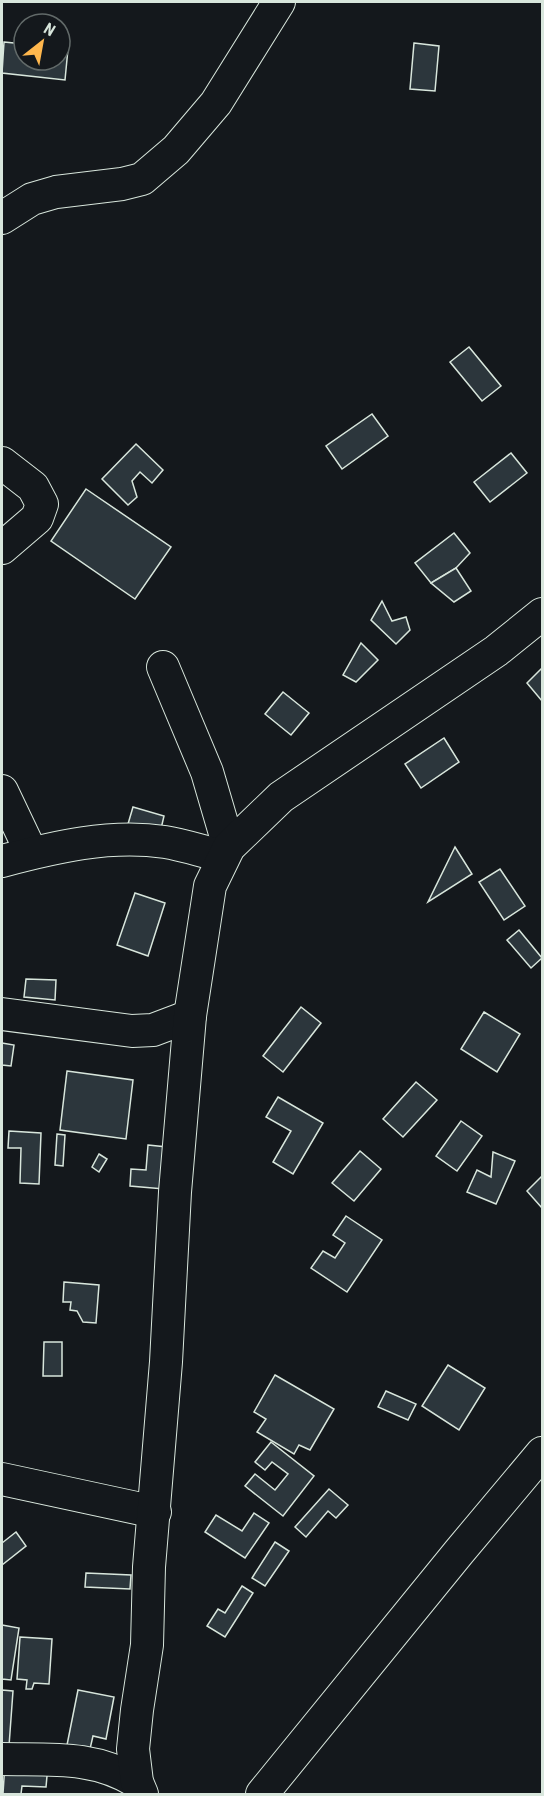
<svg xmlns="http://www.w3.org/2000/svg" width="544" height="1796" viewBox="0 0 544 1796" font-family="'Roboto Condensed',sans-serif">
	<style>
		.building { fill: #2c363c; stroke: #d8e6dc; stroke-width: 1.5 }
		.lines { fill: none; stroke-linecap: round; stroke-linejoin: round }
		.minor-casing { stroke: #d8e6dc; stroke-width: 34 }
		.minor { stroke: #14181c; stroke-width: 32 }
	</style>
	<rect width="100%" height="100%" fill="#14181c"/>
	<g class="building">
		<polygon points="4,42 24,44 24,60 60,60 60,48 68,49 65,80 2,73"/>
		<polygon points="414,43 439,46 435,91 410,89"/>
		<polygon points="469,347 501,386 482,401 450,362"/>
		<polygon points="372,414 388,436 342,469 326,446"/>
		<polygon points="136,444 163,470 152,483 140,472 132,481 137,497 128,505 102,479"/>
		<polygon points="511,453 527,473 490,502 474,482"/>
		<polygon points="86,489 171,547 135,599 51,541"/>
		<polygon points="454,533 470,553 456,568 431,583 415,563"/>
		<polygon points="456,568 471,591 454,602 431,583"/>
		<polygon points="382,601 392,621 406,617 410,630 396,644 371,620"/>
		<polygon points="361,643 378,660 356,682 343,675"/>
		<polygon points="542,668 542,701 527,683"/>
		<polygon points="283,692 309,713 291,735 265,714"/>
		<polygon points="444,738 459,762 421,788 405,764"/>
		<polygon points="133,807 164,816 160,833 128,824"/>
		<polygon points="455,847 472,874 428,902"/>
		<polygon points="500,869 525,906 504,920 479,882"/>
		<polygon points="135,893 165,903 148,956 117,945"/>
		<polygon points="519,930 542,958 531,968 507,940"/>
		<polygon points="26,979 56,980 55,1000 24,997"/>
		<polygon points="301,1007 321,1023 283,1072 263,1056"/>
		<polygon points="484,1012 520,1034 497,1072 461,1049"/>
		<polygon points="2,1043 14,1045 11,1066 2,1065"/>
		<polygon points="67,1071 133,1080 126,1139 60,1130"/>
		<polygon points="416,1082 437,1100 403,1137 383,1119"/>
		<polygon points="278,1097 323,1123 293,1174 273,1162 291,1131 266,1117"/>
		<polygon points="461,1121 482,1136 457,1171 436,1156"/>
		<polygon points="9,1131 41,1133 39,1184 20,1183 21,1148 8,1148"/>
		<polygon points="57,1134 65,1135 63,1166 55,1165"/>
		<polygon points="148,1145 167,1147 164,1189 130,1186 131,1169 146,1170"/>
		<polygon points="360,1151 381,1169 354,1201 332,1183"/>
		<polygon points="493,1152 515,1161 496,1204 467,1192 477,1170 491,1177"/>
		<polygon points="99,1154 107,1159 99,1172 92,1167"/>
		<polygon points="542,1176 542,1208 527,1191"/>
		<polygon points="346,1216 382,1240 347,1292 311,1268 323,1251 335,1258 345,1243 333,1235"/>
		<polygon points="64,1282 99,1285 96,1323 83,1322 77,1311 70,1310 71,1302 63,1302"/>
		<polygon points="44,1342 62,1342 62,1376 43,1376"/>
		<polygon points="448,1365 485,1388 459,1430 422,1406"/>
		<polygon points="275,1375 334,1409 310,1450 299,1445 294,1454 257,1432 266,1419 254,1412"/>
		<polygon points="386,1391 416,1404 408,1420 378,1407"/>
		<polygon points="271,1442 314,1476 283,1516 245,1486 255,1474 275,1490 288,1474 272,1462 265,1470 255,1462"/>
		<polygon points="329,1489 348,1505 336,1518 328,1511 306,1537 295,1527"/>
		<polygon points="254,1513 269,1523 245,1558 205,1532 216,1515 242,1531"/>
		<polygon points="16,1532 26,1546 2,1565 2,1543"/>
		<polygon points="275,1542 289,1551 265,1586 252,1578"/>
		<polygon points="86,1573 131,1575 130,1589 85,1587"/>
		<polygon points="242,1586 253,1593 225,1637 207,1626 218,1609 225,1613"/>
		<polygon points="2,1625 19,1628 11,1680 2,1679"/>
		<polygon points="20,1637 52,1639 49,1684 34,1683 32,1689 26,1689 27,1680 17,1679"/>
		<polygon points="2,1690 13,1691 9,1746 2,1745"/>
		<polygon points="78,1690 114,1697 106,1739 93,1736 90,1749 67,1745"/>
		<polygon points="5,1762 48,1765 46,1787 22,1786 21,1794 3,1794"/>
	</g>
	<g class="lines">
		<g class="minor-casing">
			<g id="minor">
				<polyline points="2,218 32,199 56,192 122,184 142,179 176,150 216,103 279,2"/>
				<polyline points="2,463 33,487 42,504 37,518 2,548"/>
				<polyline points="163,667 207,772 229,847"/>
				<polyline points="2,791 31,852"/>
				<path d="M 2,861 C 55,847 109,834 165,842 C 184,845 204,852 223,856"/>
				<polyline points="2,1014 132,1031 153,1030 190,1016"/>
				<polyline points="2,1479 155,1512"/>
				<path d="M 2,1759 C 50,1760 94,1755 137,1782"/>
				<polyline points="142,1794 137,1782 133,1749 137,1710 147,1645 149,1567 166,1362 175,1192 190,1016 210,886 229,847 281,797 496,651 542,614"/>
				<polyline points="262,1794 459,1552 542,1453"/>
			</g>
		</g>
		<use href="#minor" class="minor"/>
	</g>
	<rect width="544" height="1796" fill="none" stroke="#d8e6dc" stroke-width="6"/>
	<g transform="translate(42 42) rotate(31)"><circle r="28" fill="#14181c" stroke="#626a69" stroke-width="1.5"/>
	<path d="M0-4.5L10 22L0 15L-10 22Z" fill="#ffb74d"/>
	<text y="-9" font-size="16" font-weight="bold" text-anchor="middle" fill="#d8e6dc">N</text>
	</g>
</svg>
